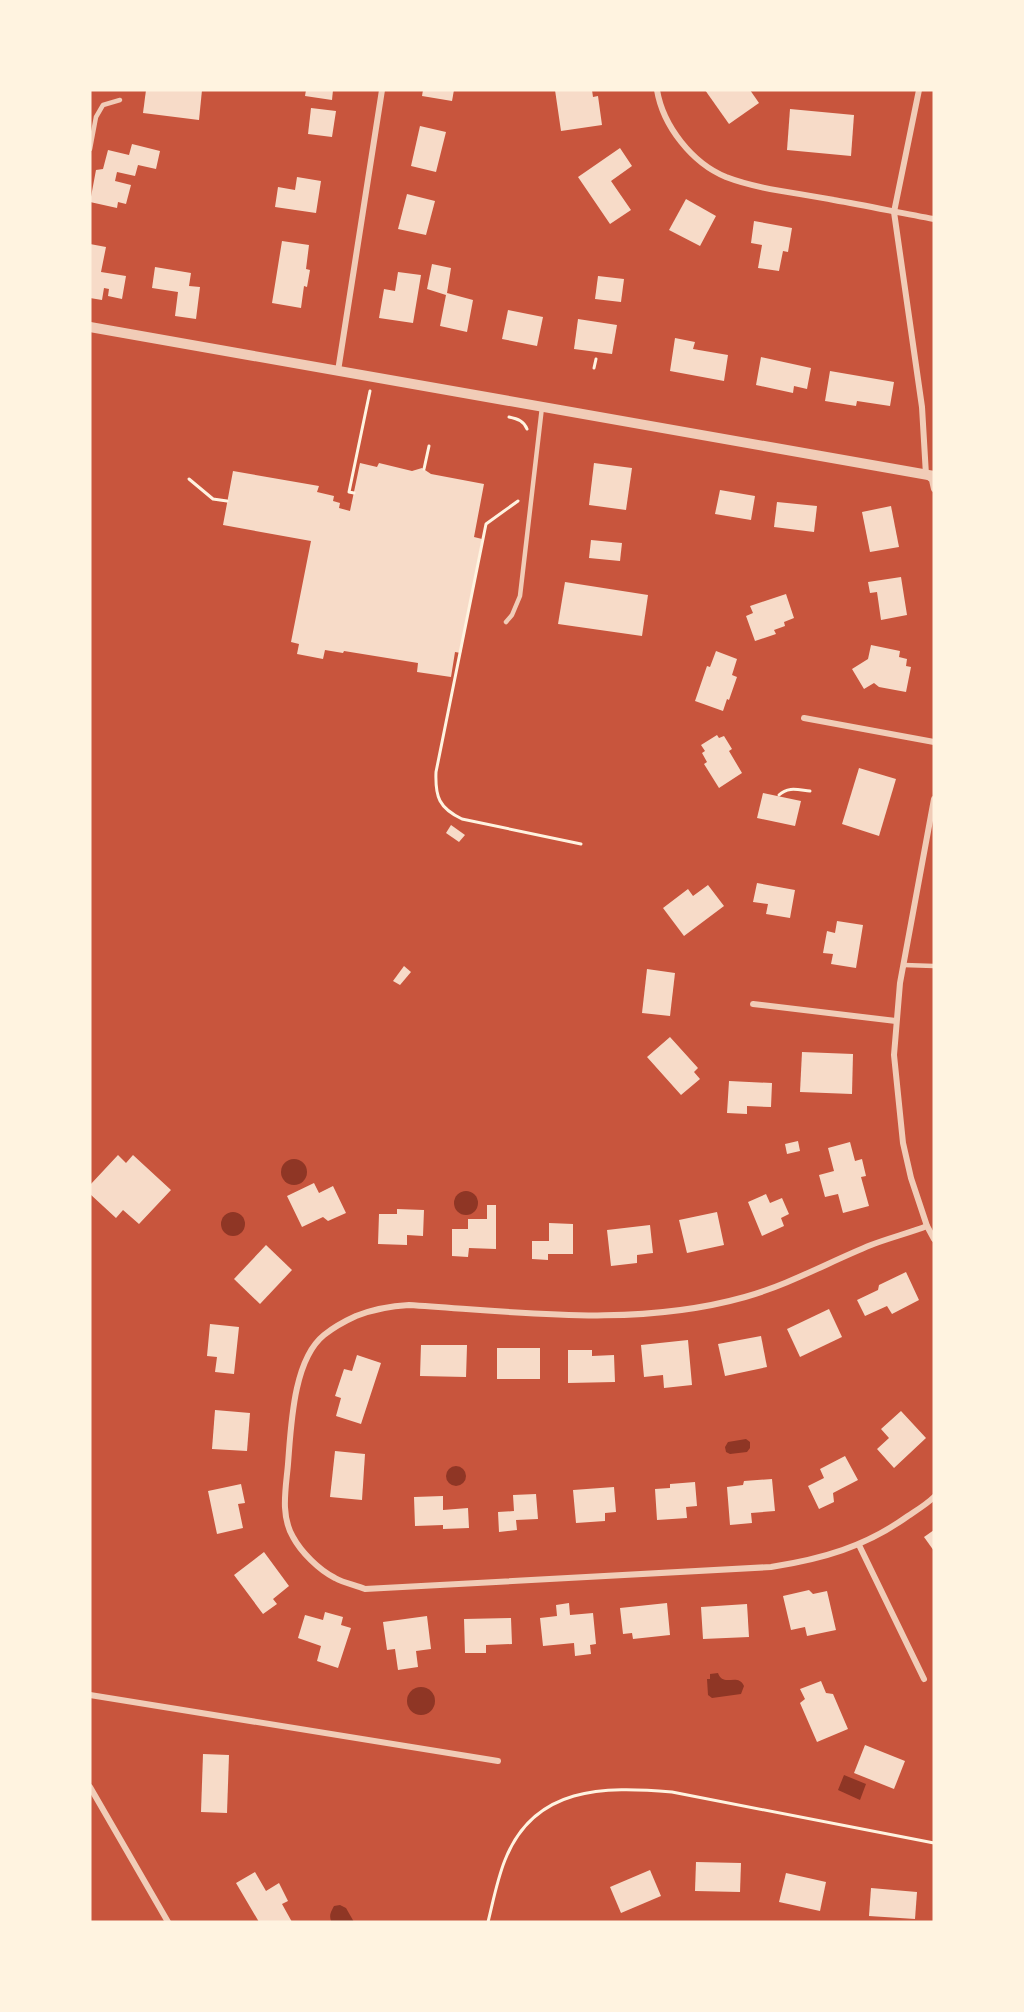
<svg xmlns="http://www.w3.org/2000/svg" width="1024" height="2012" viewBox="0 0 1024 2012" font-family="'IBM Plex Serif',serif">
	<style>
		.water { fill: #8f3625 }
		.building { fill: #f7dbc8 }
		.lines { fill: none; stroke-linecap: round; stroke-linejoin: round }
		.path { stroke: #fff3e0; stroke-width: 3 }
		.service { stroke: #f1ccb7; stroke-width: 4.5 }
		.minor { stroke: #f1ccb7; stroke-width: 6 }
		.tertiary { stroke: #f1ccb7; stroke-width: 10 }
	</style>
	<rect width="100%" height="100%" fill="#c8553d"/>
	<g class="water">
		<circle cx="294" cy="1172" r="13"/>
		<circle cx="466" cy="1203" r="12"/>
		<circle cx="233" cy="1224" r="12"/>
		<polygon points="746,1439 750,1442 750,1448 747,1452 730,1454 726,1452 725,1447 728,1442"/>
		<circle cx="456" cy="1476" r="10"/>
		<path d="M 718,1673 C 723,1688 738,1672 744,1686 L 741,1694 L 712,1698 L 708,1695 L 707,1679 L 710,1679 L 710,1674 Z"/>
		<circle cx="421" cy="1701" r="14"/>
		<polygon points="844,1775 866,1784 860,1800 838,1790"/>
		<path d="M 340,1905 L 346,1908 L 354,1922 L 331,1921 C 329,1914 331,1912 334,1906 Z"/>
	</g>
	<g class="building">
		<polygon points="146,90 202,90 199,120 143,113"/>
		<polygon points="306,90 333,90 332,100 305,96"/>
		<polygon points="423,90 454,90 452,101 422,96"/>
		<polygon points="555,90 592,90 593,97 598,96 602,125 561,131"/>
		<polygon points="705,90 750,90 759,103 729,124"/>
		<polygon points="311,108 336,111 332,137 308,134"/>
		<polygon points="790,109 854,115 851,156 787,150"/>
		<polygon points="420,126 446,132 436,172 411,166"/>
		<polygon points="132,144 160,151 156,169 138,165 135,176 117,172 115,181 131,185 126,204 118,202 117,208 90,202 96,170 103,169 108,150 129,155"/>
		<polygon points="620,148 632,166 611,181 631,210 610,224 578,177"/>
		<polygon points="297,177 321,181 316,213 275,207 278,187 295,190"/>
		<polygon points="407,194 435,201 426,235 398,229"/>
		<polygon points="686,199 716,216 700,246 669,230"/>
		<polygon points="754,221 792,228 788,252 783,251 779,271 758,268 762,245 751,243"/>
		<polygon points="282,241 309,245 306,269 310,270 307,287 304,286 301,308 272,303"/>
		<polygon points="90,244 106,247 101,272 126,276 122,299 108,296 109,289 104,288 102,300 90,298"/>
		<polygon points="432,264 451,268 447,293 473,300 467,332 440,326 446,295 427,289"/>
		<polygon points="155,267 191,273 189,286 200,287 196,319 175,316 178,292 152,288"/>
		<polygon points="398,272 421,275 413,323 379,318 384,289 395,291"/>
		<polygon points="598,276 624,279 621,302 595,299"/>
		<polygon points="508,310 543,317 537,346 502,339"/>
		<polygon points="578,319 617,325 612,354 574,349"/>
		<polygon points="675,338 695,342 693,349 728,355 724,381 670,371"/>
		<polygon points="761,357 811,368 807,389 794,386 793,393 756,385"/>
		<polygon points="830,371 894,382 890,406 857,401 856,406 825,401"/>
		<polygon points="360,463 377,467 379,463 412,471 422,468 431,474 484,484 474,537 482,539 461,653 455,652 451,677 417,672 418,663 344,651 343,653 325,650 323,659 297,654 299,644 291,642 311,541 223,525 233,471 319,486 317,492 334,496 333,501 340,503 339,508 350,511"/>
		<polygon points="594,463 632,468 626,510 589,505"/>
		<polygon points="720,490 755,496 751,520 715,514"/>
		<polygon points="777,502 817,506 814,532 774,527"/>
		<polygon points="891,506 899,547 870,552 862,512"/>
		<polygon points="591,540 622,543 620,561 589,558"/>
		<polygon points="901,577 907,615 881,620 877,592 870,593 868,582"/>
		<polygon points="565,582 648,595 642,636 558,624"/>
		<polygon points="786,594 794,618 784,622 785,626 774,630 776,634 755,641 746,616 753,613 750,606"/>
		<polygon points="871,645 900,651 899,657 907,659 906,666 911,667 906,692 879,687 874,683 864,689 852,669 868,659"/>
		<polygon points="716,651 737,659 732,675 737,677 729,700 727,699 723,711 695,701 707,666 710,667"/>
		<polygon points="717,735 719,738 724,736 732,749 729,751 742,773 719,788 704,764 707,762 702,753 705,751 701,745"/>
		<polygon points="859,768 896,779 879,836 842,824"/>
		<polygon points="763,793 801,801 795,826 757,818"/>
		<polygon points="451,825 465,835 459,842 446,833"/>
		<polygon points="757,883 795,890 790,918 766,914 768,904 753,902"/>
		<polygon points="708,885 724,906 684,936 663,908 688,889 693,896"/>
		<polygon points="837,921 863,925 856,968 831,964 833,954 823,953 827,931 835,933"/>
		<polygon points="404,966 411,972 400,985 393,981"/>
		<polygon points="647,969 675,973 670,1016 642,1013"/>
		<polygon points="670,1037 698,1068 694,1072 700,1079 681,1095 647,1057"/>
		<polygon points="802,1052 853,1054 852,1094 800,1092"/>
		<polygon points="729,1081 772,1083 771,1107 747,1106 747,1114 727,1113"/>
		<polygon points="798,1141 800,1151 787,1154 785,1144"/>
		<polygon points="850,1142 855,1161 862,1159 866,1176 861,1177 869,1206 843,1213 838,1194 825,1197 819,1175 834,1171 828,1148"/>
		<polygon points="118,1155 126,1163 133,1155 171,1190 139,1224 123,1210 116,1218 90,1194 90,1185"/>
		<polygon points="314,1183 319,1193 333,1186 346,1213 328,1221 323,1217 302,1227 287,1196"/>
		<polygon points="766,1194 770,1203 782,1198 789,1214 781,1218 784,1226 762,1236 748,1202"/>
		<polygon points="487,1205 496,1205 496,1249 469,1248 468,1257 452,1256 452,1229 468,1229 468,1219 487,1219"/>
		<polygon points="397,1209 424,1210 423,1236 407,1235 407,1245 378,1244 379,1214 397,1214"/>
		<polygon points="717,1212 724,1245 687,1253 679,1220"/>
		<polygon points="549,1223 573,1224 573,1254 548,1254 548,1260 532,1259 532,1241 549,1241"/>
		<polygon points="650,1225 653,1253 637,1255 637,1263 611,1266 607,1230"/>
		<polygon points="266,1245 292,1270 260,1304 234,1279"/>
		<polygon points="906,1272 919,1300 892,1314 887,1306 865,1316 857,1300 878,1290 879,1285"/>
		<polygon points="829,1309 842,1337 800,1357 787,1329"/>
		<polygon points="210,1324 239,1327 234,1374 215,1372 217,1357 207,1356"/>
		<polygon points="761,1336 767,1367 725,1376 718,1344"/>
		<polygon points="688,1340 692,1385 664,1388 663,1375 644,1377 641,1345"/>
		<polygon points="421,1345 467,1345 466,1377 420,1376"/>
		<rect x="497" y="1348" width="43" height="31"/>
		<polygon points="568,1350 592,1350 592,1356 614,1355 615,1382 568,1383"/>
		<polygon points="357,1355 381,1363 361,1424 336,1416 341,1398 335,1396 344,1369 352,1371"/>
		<polygon points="215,1410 250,1413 247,1451 212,1449"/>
		<polygon points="901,1411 926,1438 894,1468 877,1449 889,1438 881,1429"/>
		<polygon points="335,1451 365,1454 362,1500 330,1497"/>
		<polygon points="845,1456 858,1480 833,1493 834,1502 819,1509 808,1486 824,1478 820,1469"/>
		<polygon points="772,1479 775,1511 751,1513 752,1523 730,1525 727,1487 743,1485 744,1481"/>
		<polygon points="695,1482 697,1506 686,1507 687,1518 657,1520 655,1489 670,1488 670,1484"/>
		<polygon points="241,1484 245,1503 238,1504 243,1528 217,1534 208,1491"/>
		<polygon points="614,1487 616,1512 605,1513 605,1521 576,1523 573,1490"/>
		<polygon points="536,1494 538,1519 516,1520 517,1530 499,1532 498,1512 514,1511 513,1495"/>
		<polygon points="443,1496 443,1510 468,1508 469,1528 443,1529 443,1525 415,1526 414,1497"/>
		<polygon points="934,1530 934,1551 924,1537"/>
		<polygon points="264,1552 289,1586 273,1599 277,1604 263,1614 234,1575"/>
		<polygon points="809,1590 813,1594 827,1591 836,1630 807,1636 805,1627 791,1630 783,1596"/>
		<polygon points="569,1603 570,1615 593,1613 596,1644 590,1645 591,1654 575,1656 574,1643 543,1646 540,1618 557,1616 556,1605"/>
		<polygon points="667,1603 670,1635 633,1639 632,1633 623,1634 620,1608"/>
		<polygon points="747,1604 749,1637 703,1639 701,1607"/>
		<polygon points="325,1612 343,1617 341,1625 351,1628 338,1668 317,1661 321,1646 298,1638 305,1615 323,1620"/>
		<polygon points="427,1616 431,1649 416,1651 418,1667 398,1670 395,1649 387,1650 383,1622"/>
		<polygon points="511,1618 512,1644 486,1645 486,1653 465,1653 464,1619"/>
		<polygon points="821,1681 826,1693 833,1694 848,1729 817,1742 800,1703 805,1699 800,1689"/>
		<polygon points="865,1745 905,1761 894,1789 854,1773"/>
		<polygon points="203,1754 229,1755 227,1813 201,1812"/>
		<polygon points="696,1862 741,1863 740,1892 695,1891"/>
		<polygon points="650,1870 661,1896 621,1913 610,1887"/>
		<polygon points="255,1872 266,1891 279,1883 288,1901 282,1904 292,1922 259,1922 236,1883"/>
		<polygon points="786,1873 826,1882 820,1911 779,1902"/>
		<polygon points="871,1888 917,1892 915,1919 869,1916"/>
	</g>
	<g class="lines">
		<g class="path">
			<polyline points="594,368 596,359"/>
			<path d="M 509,417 C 518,419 524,421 527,429"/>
			<polyline points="424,469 429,446"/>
			<polyline points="189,479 213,499 227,501"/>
			<polyline points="354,493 349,492 370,391"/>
			<path d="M 518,501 L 486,524 L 436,772 C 435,797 439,808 462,819 L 581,844"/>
			<path d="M 779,795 C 788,786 799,790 810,791"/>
			<path d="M 488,1922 C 493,1902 497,1880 505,1860 C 534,1786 604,1786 672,1792 L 934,1843"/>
		</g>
		<g class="service">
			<polyline points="90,149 96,117 103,105 120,100"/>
			<polyline points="506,622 512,615 520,596 542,407"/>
			<polyline points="904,965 934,966"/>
		</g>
		<g class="minor">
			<path d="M 657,90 C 663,126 692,163 726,177 C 760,190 799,193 834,200 C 868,206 901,213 934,219"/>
			<polyline points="919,90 894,212 922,407 926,475 932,480 934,489"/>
			<polyline points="338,371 382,90"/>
			<polyline points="804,718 934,742"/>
			<polyline points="934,799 900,983 894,1055 903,1143 911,1178 927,1226 934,1239"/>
			<polyline points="753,1004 896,1021"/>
			<path d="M 927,1226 C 909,1233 889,1238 871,1245 C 829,1262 788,1285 745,1297 C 635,1328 521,1312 409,1305 C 390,1306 374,1309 356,1316 C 345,1321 334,1327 324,1335 C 293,1360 291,1427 288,1464 C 286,1488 280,1515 293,1537 C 301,1552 319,1570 335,1578 C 344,1583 355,1585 365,1589 L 771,1567 C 822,1559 865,1547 908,1516 C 917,1510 927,1504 934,1497"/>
			<polyline points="859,1545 924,1679"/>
			<polyline points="90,1695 498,1761"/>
			<polyline points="90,1787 168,1922"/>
		</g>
		<polyline class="tertiary" points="90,327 934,476"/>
	</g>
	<rect width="1024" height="2012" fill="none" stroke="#fff3e0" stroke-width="183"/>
</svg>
